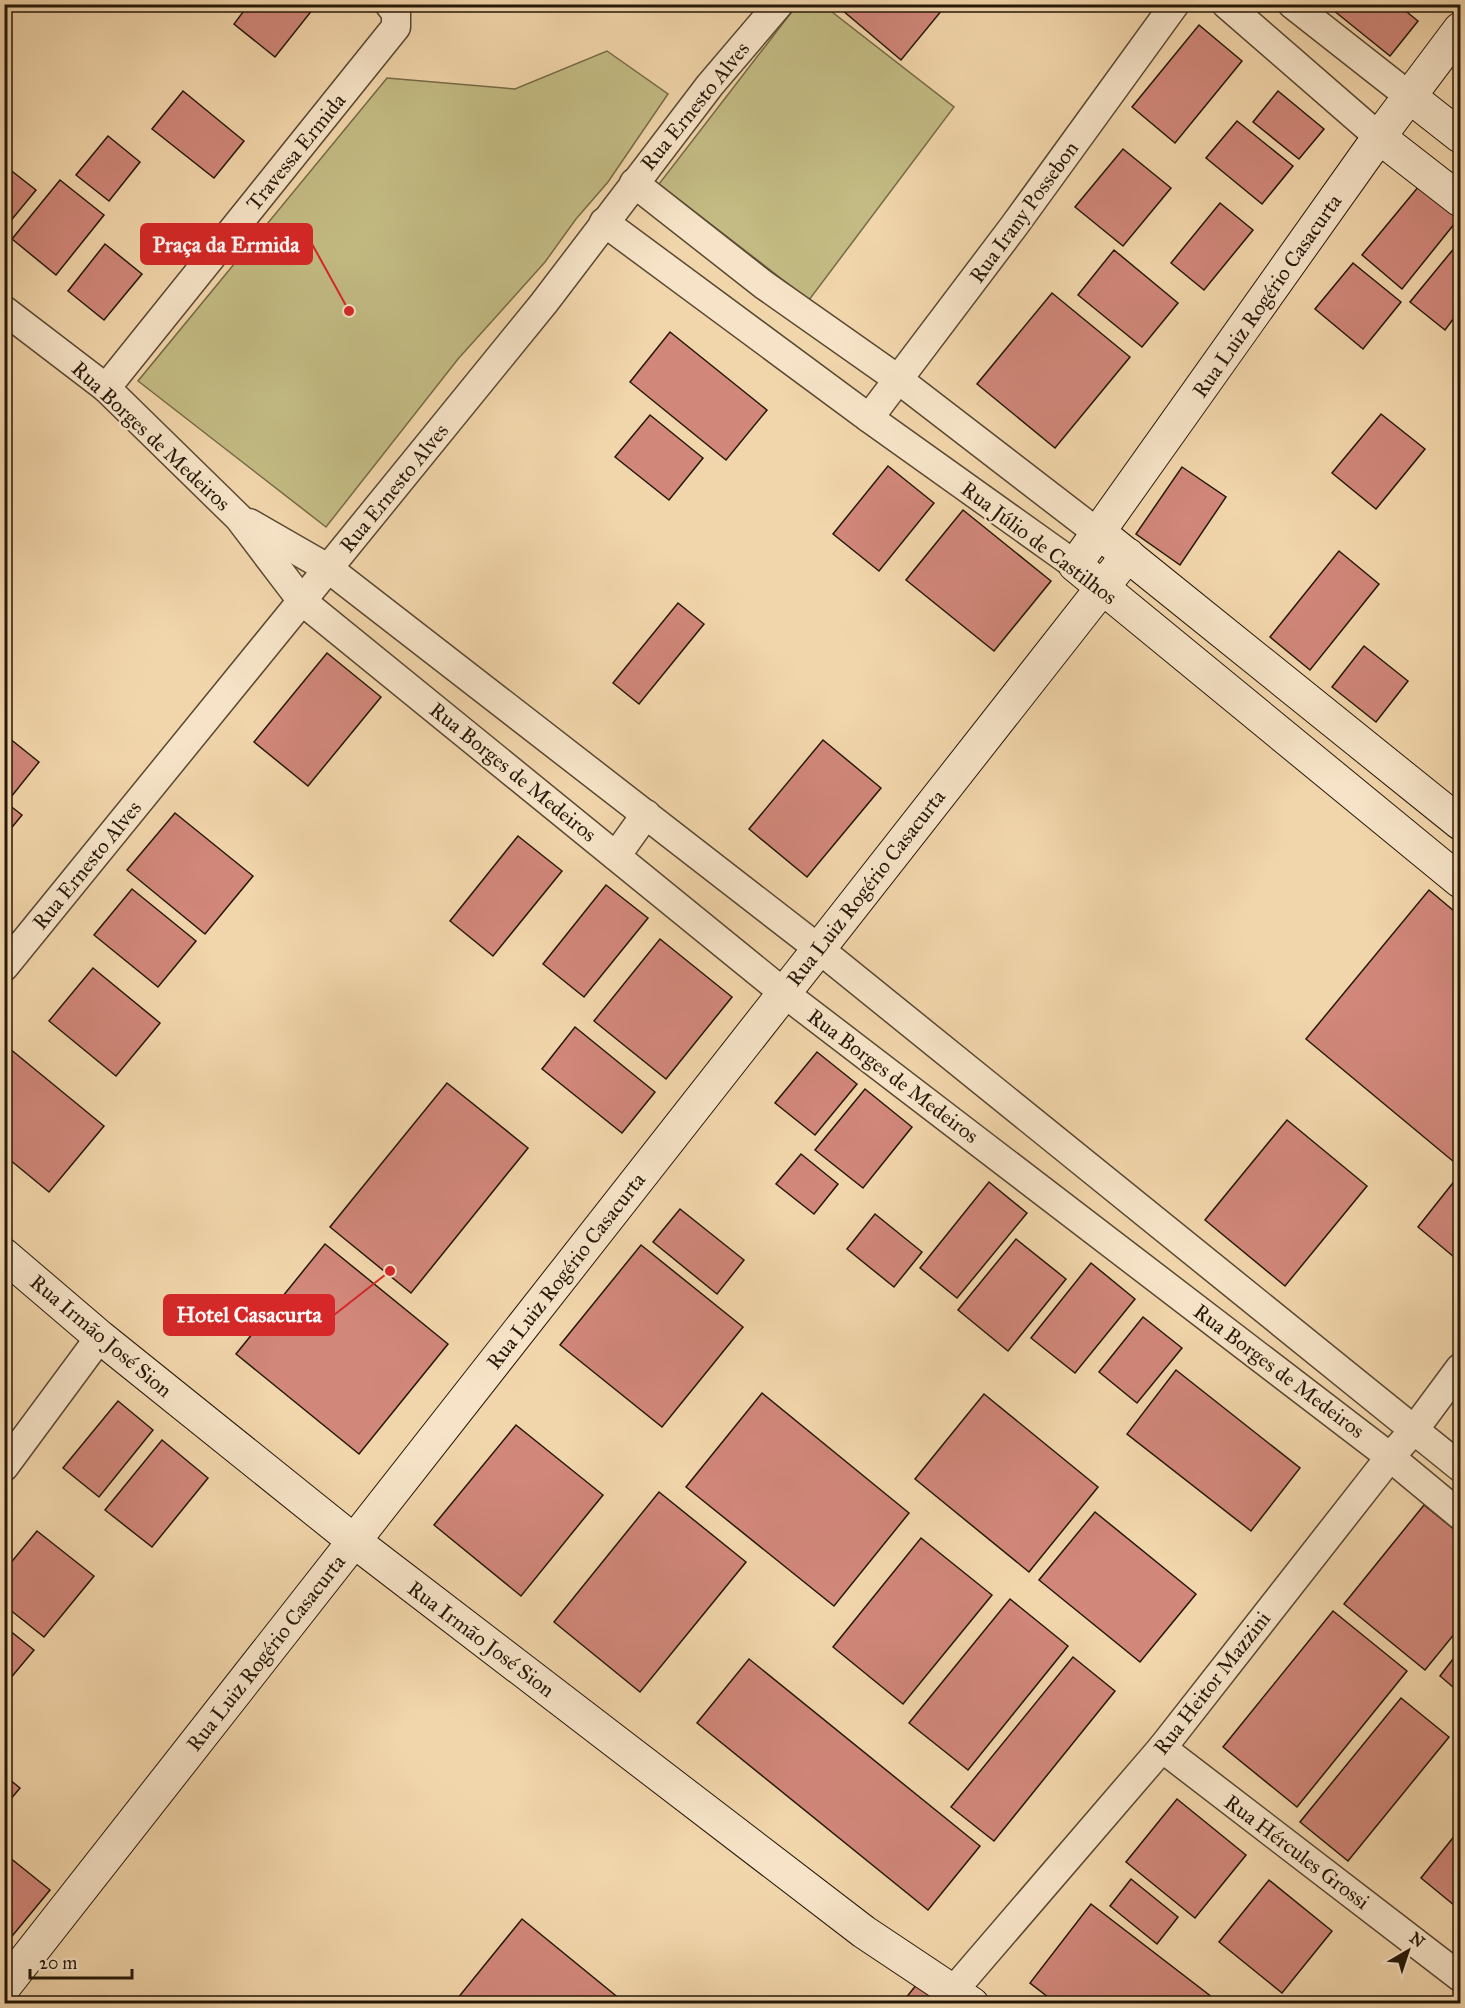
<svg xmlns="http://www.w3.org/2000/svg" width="1465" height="2008" viewBox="0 0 1465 2008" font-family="'IM FELL Great Primer',serif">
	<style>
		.park { fill: #c3bb83; stroke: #746a46; stroke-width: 1.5 }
		.building { fill: #d1877a; stroke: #261809; stroke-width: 1.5 }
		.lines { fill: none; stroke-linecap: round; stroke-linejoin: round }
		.street-casing { stroke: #594832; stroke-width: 31 }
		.secondary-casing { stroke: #261809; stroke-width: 35 }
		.street { stroke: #f7e4c8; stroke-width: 28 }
		.secondary { stroke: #f7e4c8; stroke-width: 33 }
		.labels { text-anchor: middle; stroke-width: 4.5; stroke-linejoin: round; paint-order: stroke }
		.street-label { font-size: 21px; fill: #261809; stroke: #f7e4c8 }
		.leader { fill: none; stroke: #d62828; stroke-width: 2 }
		.callout-dot { fill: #d62828; stroke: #f7e4c8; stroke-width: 2 }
		.callout { fill: #d62828; stroke: #d62828; stroke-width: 2 }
		.callout-label { font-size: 22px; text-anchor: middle; font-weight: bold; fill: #fff }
	</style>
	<rect width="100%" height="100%" fill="#f2d6ab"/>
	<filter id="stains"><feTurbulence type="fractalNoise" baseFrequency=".00333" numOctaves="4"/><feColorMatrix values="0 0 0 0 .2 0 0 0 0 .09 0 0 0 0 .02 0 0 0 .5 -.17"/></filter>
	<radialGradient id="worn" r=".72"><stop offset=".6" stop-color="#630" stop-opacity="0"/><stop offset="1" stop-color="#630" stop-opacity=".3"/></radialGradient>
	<g class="park">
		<polygon points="797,5 823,5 954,107 809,300 659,184"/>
		<polygon points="607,51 668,94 608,182 576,219 545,262 458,359 326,527 138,381 387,78 515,89"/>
	</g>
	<g class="building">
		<polygon points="249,4 317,4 275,57 234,24"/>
		<polygon points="835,4 947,4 901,60"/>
		<polygon points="1338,4 1397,4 1418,21 1390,56 1333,10"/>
		<polygon points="1199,25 1242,61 1175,143 1132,107"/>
		<polygon points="183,91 244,141 214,178 152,129"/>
		<polygon points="1278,91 1324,129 1299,159 1253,122"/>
		<polygon points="1237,121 1293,166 1262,204 1206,158"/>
		<polygon points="108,136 140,162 109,201 76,175"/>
		<polygon points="1123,149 1171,188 1123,246 1075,207"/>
		<polygon points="4,165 36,190 4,229"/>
		<polygon points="60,180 104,215 56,275 12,239"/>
		<polygon points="1419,186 1459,218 1402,289 1362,255"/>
		<polygon points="1220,203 1253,230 1204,290 1171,263"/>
		<polygon points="1460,241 1460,310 1445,330 1410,302"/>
		<polygon points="105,244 142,274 104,320 68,291"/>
		<polygon points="1114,250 1178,303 1142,347 1078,295"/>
		<polygon points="1353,263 1401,302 1363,349 1315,309"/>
		<polygon points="1052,293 1130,357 1055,448 977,384"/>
		<polygon points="670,332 767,410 726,460 630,382"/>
		<polygon points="1381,414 1425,449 1376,509 1332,473"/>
		<polygon points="650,415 703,458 669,500 615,457"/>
		<polygon points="888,466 934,503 879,571 833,534"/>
		<polygon points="1182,467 1226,497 1180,565 1136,534"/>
		<polygon points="963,510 1051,581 994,651 906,580"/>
		<polygon points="1339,551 1379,584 1310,670 1270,637"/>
		<polygon points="678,603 704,624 639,704 613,683"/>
		<polygon points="1364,646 1408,681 1376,722 1332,687"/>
		<polygon points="327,653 381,697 308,786 254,742"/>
		<polygon points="4,734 39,762 11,797 4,792"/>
		<polygon points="823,740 881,788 807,877 749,829"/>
		<polygon points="4,801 22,815 4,837"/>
		<polygon points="175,813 253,876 205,934 127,870"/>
		<polygon points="518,836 562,871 493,956 450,921"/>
		<polygon points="606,885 648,918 584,997 543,964"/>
		<polygon points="132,889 196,941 158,987 94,935"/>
		<polygon points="1429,890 1460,916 1460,1167 1306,1039"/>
		<polygon points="660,939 732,997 666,1079 594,1021"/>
		<polygon points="93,968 160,1023 116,1076 49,1021"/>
		<polygon points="575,1027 655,1092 622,1133 542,1069"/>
		<polygon points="4,1044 104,1126 49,1192 4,1155"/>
		<polygon points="817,1052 857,1084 815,1135 775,1103"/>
		<polygon points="447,1083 528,1148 411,1293 330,1227"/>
		<polygon points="865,1089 912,1127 863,1188 815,1150"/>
		<polygon points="1287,1120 1367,1186 1285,1286 1205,1220"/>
		<polygon points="801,1154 838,1184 814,1214 776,1184"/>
		<polygon points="1460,1174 1460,1262 1418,1227"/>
		<polygon points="989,1182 1027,1213 957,1298 920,1268"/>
		<polygon points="680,1209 744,1260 717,1294 653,1242"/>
		<polygon points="875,1214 922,1252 894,1287 847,1249"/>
		<polygon points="1016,1239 1066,1279 1008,1351 958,1310"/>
		<polygon points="325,1244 448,1344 359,1454 236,1354"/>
		<polygon points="641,1245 743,1327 662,1427 560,1345"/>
		<polygon points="1091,1263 1135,1299 1075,1373 1031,1338"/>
		<polygon points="1143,1317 1182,1348 1137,1403 1099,1372"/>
		<polygon points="1176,1370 1300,1468 1251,1531 1127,1434"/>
		<polygon points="762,1393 909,1513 834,1606 686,1487"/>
		<polygon points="984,1394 1098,1487 1029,1572 915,1479"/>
		<polygon points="118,1401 153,1430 99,1497 63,1468"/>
		<polygon points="516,1425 603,1495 521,1596 434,1525"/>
		<polygon points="162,1440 208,1478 152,1547 105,1510"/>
		<polygon points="659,1492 746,1562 640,1692 554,1622"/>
		<polygon points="1424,1505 1460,1534 1460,1627 1425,1670 1344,1604"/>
		<polygon points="1095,1512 1196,1594 1140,1662 1039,1580"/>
		<polygon points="37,1531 94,1576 44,1637 4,1605 4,1571"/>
		<polygon points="921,1538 992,1595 903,1704 833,1647"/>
		<polygon points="1010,1599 1068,1646 968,1770 909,1723"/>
		<polygon points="1333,1611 1407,1671 1297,1807 1223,1747"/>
		<polygon points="4,1626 34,1650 4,1686"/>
		<polygon points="1460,1650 1460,1693 1440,1676"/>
		<polygon points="1073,1657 1115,1691 994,1841 951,1807"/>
		<polygon points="749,1659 980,1846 928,1910 697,1723"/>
		<polygon points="1401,1698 1449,1737 1348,1861 1300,1822"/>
		<polygon points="4,1775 20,1788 4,1807"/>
		<polygon points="1177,1799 1246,1855 1195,1918 1126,1862"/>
		<polygon points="1460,1829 1460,1910 1421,1878"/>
		<polygon points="4,1853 50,1890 4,1946"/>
		<polygon points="1131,1879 1178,1917 1157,1944 1110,1906"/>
		<polygon points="1269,1880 1332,1931 1282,1993 1219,1942"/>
		<polygon points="1091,1904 1221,2004 1057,2004 1030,1983"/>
		<polygon points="522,1919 626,2004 453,2004"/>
		<polygon points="921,1979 952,2004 901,2004"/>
	</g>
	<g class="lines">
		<g class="street-casing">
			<g id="street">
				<polyline points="1226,4 1379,137"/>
				<polyline points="1292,4 1409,96"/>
				<polyline points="634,183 764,285 899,380 1099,534"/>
				<polyline points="604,222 869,418 1075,565"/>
				<polyline points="4,310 106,388 239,518 302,601 784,993 1390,1457 1460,1515"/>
				<polyline points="106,388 396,27 396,13 389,4"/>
				<polyline points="869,418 1014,226 1175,4"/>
				<polyline points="249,523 329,569 819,949 1460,1467"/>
				<polyline points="616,856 646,814"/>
				<polyline points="4,967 544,303 710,85 779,4"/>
				<polyline points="4,1467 100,1337"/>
				<polyline points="1162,1748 1460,1977"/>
				<polyline points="954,1990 1162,1748 1390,1457 1414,1430 1460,1368"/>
			</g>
		</g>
		<g class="secondary-casing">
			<g id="secondary">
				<polyline points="1460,29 1379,137 1075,565 1460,881"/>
				<polyline points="1409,96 1460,136"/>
				<polyline points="1379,137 1460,200"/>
				<polyline points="1111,542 1460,823"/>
				<polyline points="4,1255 100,1337 354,1541 864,1932 972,2004"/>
				<polyline points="4,1987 1128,555"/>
			</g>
		</g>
		<use href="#street" class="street"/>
		<use href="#secondary" class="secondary"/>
	</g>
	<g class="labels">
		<g class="street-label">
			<text transform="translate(695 106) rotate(-51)" y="7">Rua Ernesto Alves</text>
			<text transform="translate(296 152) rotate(-51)" y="7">Travessa Ermida</text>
			<text transform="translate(1024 212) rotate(-54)" y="7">Rua Irany Possebon</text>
			<text transform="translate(1267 296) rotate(-55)" y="7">Rua Luiz Rogério Casacurta</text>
			<text transform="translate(151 436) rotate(43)" y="7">Rua Borges de Medeiros</text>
			<text transform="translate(394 488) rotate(-51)" y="7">Rua Ernesto Alves</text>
			<text transform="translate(1039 543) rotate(37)" y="7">Rua Júlio de Castilhos</text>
			<text transform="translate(513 772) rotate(39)" y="7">Rua Borges de Medeiros</text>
			<text transform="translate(87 865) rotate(-51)" y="7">Rua Ernesto Alves</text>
			<text transform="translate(866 888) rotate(-52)" y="7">Rua Luiz Rogério Casacurta</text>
			<text transform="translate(893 1076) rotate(37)" y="7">Rua Borges de Medeiros</text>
			<text transform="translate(566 1271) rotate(-52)" y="7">Rua Luiz Rogério Casacurta</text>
			<text transform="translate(101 1336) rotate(40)" y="7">Rua Irmão José Sion</text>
			<text transform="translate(1279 1371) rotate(37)" y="7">Rua Borges de Medeiros</text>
			<text transform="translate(481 1639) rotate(37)" y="7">Rua Irmão José Sion</text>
			<text transform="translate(266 1653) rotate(-52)" y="7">Rua Luiz Rogério Casacurta</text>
			<text transform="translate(1212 1683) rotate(-52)" y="7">Rua Heitor Mazzini</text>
			<text transform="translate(1297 1852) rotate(37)" y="7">Rua Hércules Grossi</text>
		</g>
	</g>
	<path class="leader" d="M349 311L312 244M390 1271L334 1315"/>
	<g class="callout-dot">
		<circle cx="349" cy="311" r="6"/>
		<circle cx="390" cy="1271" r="6"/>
	</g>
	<g class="callout">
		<rect x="141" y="224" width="171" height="40" rx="6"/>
		<rect x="164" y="1295" width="170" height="40" rx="6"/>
	</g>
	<g class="callout-label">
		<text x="226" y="252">Praça da Ermida</text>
		<text x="249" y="1322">Hotel Casacurta</text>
	</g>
	<rect width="1465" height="2008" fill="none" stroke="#f2d6ab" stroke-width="24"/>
	<rect x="6" y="6" width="1453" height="1996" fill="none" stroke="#261809" stroke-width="3"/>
	<rect x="12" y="12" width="1441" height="1984" fill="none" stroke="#261809" stroke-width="1.5"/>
	<g transform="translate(1408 1951) rotate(39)" stroke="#f7e4c8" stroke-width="4.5" paint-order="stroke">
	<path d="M0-4.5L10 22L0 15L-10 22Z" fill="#261809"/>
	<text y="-9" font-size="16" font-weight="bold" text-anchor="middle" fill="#261809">N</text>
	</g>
	<path d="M30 1969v9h102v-9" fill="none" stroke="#261809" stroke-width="3"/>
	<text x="39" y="1969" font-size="18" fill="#261809" stroke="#f7e4c8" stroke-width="4.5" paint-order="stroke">20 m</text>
	<rect width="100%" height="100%" filter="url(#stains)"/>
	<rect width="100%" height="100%" fill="url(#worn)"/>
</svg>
